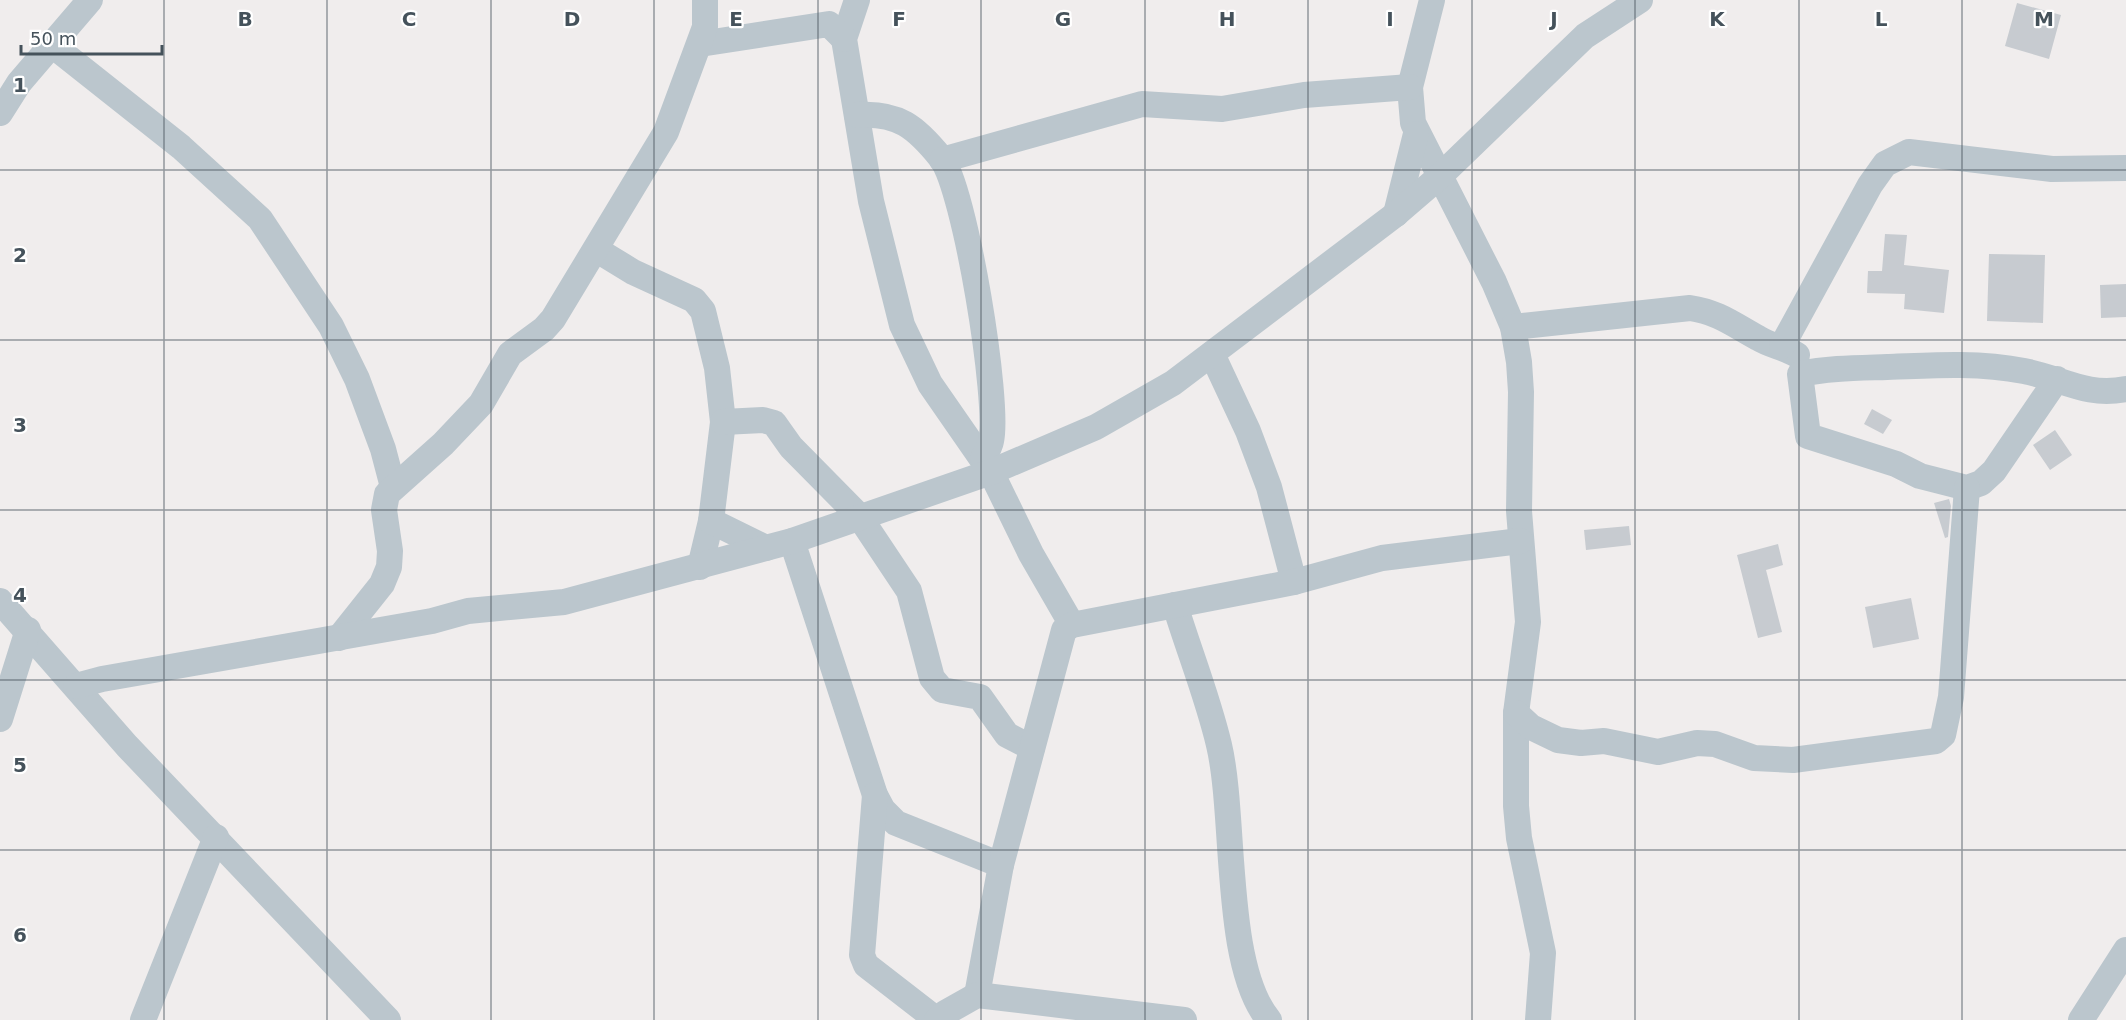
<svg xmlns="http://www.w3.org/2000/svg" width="2126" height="1020" viewBox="0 0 2126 1020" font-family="'DejaVu Sans',sans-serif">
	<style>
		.building { fill: #c7cbd0 }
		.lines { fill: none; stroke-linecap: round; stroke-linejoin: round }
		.minor { stroke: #bbc6cd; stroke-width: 26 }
		.grid { fill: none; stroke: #45525b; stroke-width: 1.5; stroke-opacity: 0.55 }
		.grid-label { font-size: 20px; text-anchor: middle; font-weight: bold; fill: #45525b; stroke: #fff; stroke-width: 4.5; stroke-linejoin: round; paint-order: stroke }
	</style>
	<rect width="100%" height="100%" fill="#f0eded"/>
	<g class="building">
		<polygon points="2017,3 2061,15 2049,59 2005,46"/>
		<polygon points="1885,234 1907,235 1904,265 1949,270 1944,313 1904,309 1905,294 1867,293 1868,271 1882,271"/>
		<polygon points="1989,254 2045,255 2043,323 1987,321"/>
		<polygon points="2126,284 2126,317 2101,318 2100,285"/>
		<polygon points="1872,409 1892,420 1883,434 1864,424"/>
		<polygon points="2055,430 2072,455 2050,470 2033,445"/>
		<polygon points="1949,499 1951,506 1948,537 1945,538 1934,503"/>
		<polygon points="1629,526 1631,545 1586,550 1584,530"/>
		<polygon points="1778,544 1783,565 1766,570 1782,632 1758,638 1737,555"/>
		<polygon points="1911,598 1919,639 1873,648 1865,607"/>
	</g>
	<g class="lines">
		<g class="minor">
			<polyline points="857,0 844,39 871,201 902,325 930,384 991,472 1031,554 1072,625"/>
			<polyline points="1432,0 1410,87 1413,123 1494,282 1513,327 1519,362 1521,392 1519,511 1528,622 1516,713 1516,806 1519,838 1543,953 1538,1020"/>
			<polyline points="51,44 181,147 260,219 331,326 357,379 383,449 393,487"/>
			<polyline points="700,44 829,24 844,39"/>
			<polyline points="0,113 19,83 90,0"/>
			<path d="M 857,115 C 898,112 916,127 941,158 C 965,188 1000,403 991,441 C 990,447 986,453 983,458"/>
			<polyline points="942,160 1142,104 1222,109 1304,95 1410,87"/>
			<polyline points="1396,214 1416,134"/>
			<polyline points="597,250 633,272 694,300 703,311 717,368 723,422 711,521 700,567"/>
			<path d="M 1513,327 L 1690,308 C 1718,312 1734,325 1758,338 C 1771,346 1784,347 1797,355"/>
			<polyline points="1782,346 1870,185 1885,164 1909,152 2052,169 2126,168"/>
			<polyline points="1212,354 1248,431 1269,487 1294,582"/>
			<path d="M 2057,379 L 1994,471 L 1981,483 L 1967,488 L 1920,476 L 1896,464 L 1808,436 L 1800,374 C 1829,368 1857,368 1887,367 C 1933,365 1978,362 2024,371 C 2062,378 2085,397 2126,389"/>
			<polyline points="723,422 763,420 774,423 791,447 859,516 909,591 932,678 942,690 980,697 1007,735 1032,748"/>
			<polyline points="711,521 766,548"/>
			<polyline points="792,541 875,795 883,810 896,823 1001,865"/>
			<polyline points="0,601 127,746 388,1020"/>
			<path d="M 1175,605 C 1189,651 1208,698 1219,745 C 1236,817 1223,965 1269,1020"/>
			<polyline points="339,638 382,584 389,567 390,551 384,510 387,494 443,444 481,404 510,354 544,329 553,319 666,132 705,27 705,0"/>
			<polyline points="76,686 102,679 432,621 468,611 564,602 792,541 991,472 1096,427 1173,383 1396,214 1439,177 1585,36 1640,0"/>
			<polyline points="1516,713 1531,727 1558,740 1581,743 1604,741 1658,752 1697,743 1715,744 1754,758 1793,760 1936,741 1943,735 1951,697 1967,488"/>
			<polyline points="0,719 28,630"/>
			<polyline points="875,795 862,955 866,965 937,1020"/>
			<polyline points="977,995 1001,865 1064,630 1072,625 1294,582 1382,558 1520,541"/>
			<polyline points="143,1020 216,837"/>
			<polyline points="937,1020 945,1013 977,995 1184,1020"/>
			<polyline points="2081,1020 2126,950"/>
		</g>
	</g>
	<path class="grid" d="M 164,0 L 164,1020M 327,0 L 327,1020M 491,0 L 491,1020M 654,0 L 654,1020M 818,0 L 818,1020M 981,0 L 981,1020M 1145,0 L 1145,1020M 1308,0 L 1308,1020M 1472,0 L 1472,1020M 1635,0 L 1635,1020M 1799,0 L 1799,1020M 1962,0 L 1962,1020M 0,170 L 2126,170M 0,340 L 2126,340M 0,510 L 2126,510M 0,680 L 2126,680M 0,850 L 2126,850"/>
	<g class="grid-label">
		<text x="245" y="26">B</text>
		<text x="409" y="26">C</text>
		<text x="572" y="26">D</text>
		<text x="736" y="26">E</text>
		<text x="899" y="26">F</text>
		<text x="1063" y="26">G</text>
		<text x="1227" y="26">H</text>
		<text x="1390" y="26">I</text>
		<text x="1554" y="26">J</text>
		<text x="1717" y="26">K</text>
		<text x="1881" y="26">L</text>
		<text x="2044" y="26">M</text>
		<text x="20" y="92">1</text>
		<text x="20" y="262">2</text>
		<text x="20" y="432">3</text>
		<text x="20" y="602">4</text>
		<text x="20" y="772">5</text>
		<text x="20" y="942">6</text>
	</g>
	<path d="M21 45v9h141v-9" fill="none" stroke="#45525b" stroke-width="3"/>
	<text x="30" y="45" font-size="18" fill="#45525b" stroke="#ffffff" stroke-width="4.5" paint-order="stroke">50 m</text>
</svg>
